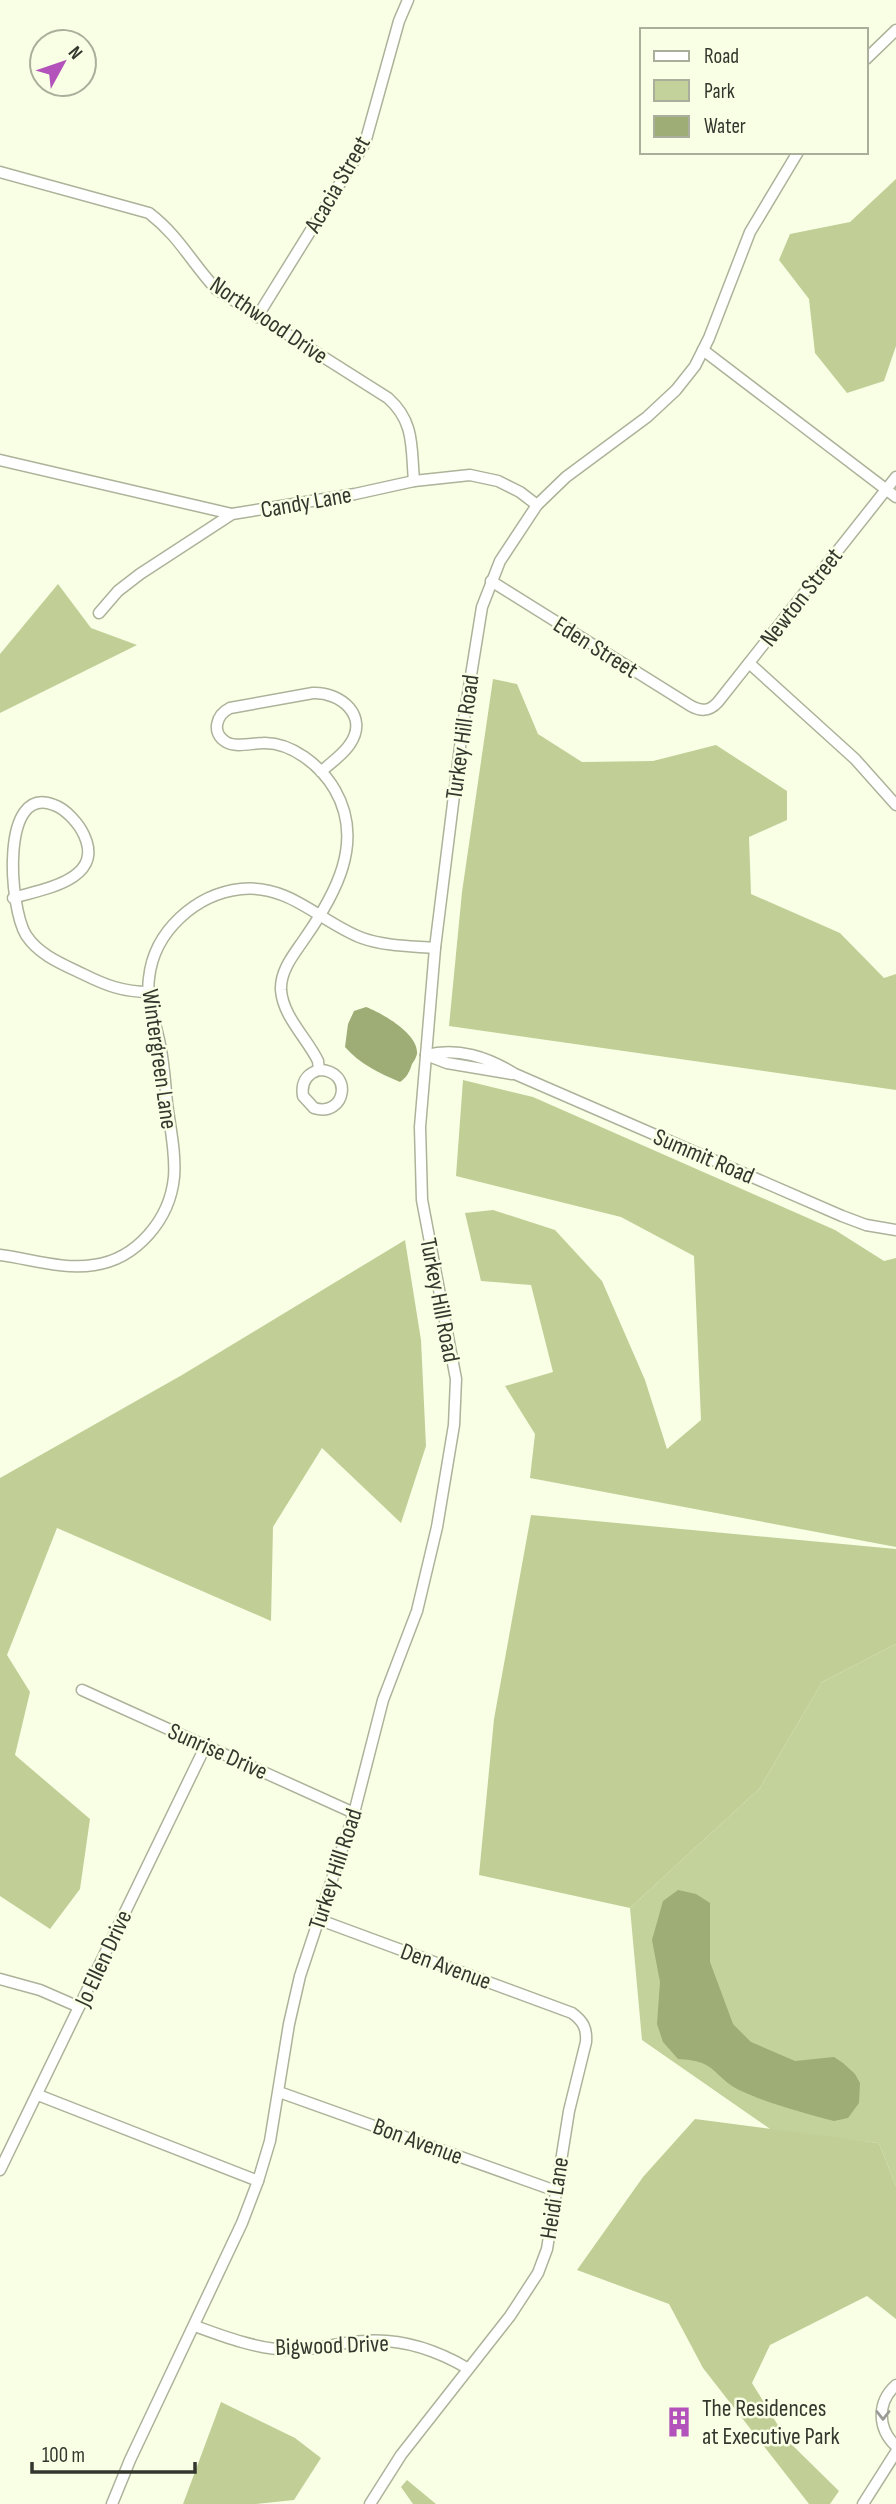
<svg xmlns="http://www.w3.org/2000/svg" width="896" height="2504" viewBox="0 0 896 2504" font-family="'Sofia Sans Condensed',sans-serif">
	<style>
		.green { fill: #c3d19b }
		.forest { fill: #c1cf97 }
		.water { fill: #9eac75 }
		.lines { fill: none; stroke-linecap: round; stroke-linejoin: round }
		.street-casing { stroke: #acb39a; stroke-width: 13 }
		.street { stroke: #fff; stroke-width: 10 }
		.oneway { stroke: #9a9b96 }
		.labels { text-anchor: middle; stroke-width: 5; stroke-linejoin: round; paint-order: stroke }
		.street-label { font-size: 24px; fill: #34372d; stroke: #f8ffe5 }
		.poi-label { font-size: 24px; fill: #34372d; stroke: #f8ffe5; text-anchor: start }
	</style>
	<rect width="100%" height="100%" fill="#f8ffe5"/>
	<polygon class="green" points="896,1644 896,2186 879,2143 773,2131 642,2040 630,1908 760,1788 822,1682"/>
	<g class="forest">
		<polygon points="896,179 896,346 884,381 847,393 815,353 809,299 779,260 790,234 850,222"/>
		<polygon points="58,584 91,628 137,645 0,713 0,654"/>
		<polygon points="493,679 517,684 538,734 582,762 653,761 716,745 787,791 787,820 749,837 751,894 840,933 884,978 896,974 896,1090 449,1026 462,892"/>
		<polygon points="463,1080 533,1097 835,1230 884,1261 896,1258 896,1547 530,1478 535,1434 505,1386 553,1372 531,1285 481,1281 465,1213 493,1210 555,1230 602,1281 645,1380 667,1449 701,1420 694,1256 621,1217 456,1176"/>
		<polygon points="405,1240 421,1340 426,1446 401,1523 322,1448 273,1527 271,1621 57,1528 7,1655 30,1692 15,1755 90,1819 80,1889 50,1929 0,1896 0,1478 182,1375"/>
		<polygon points="531,1515 896,1549 896,1644 822,1682 760,1788 630,1908 479,1875 494,1719"/>
		<polygon points="695,2119 879,2143 896,2186 896,2319 867,2296 770,2345 752,2383 787,2440 839,2491 830,2504 809,2504 703,2368 669,2304 577,2270 643,2177"/>
		<polygon points="221,2402 295,2438 321,2458 294,2500 256,2504 183,2504"/>
		<polygon points="407,2480 436,2504 413,2504 401,2487"/>
	</g>
	<g class="water">
		<path d="M 366,1007 C 382,1013 419,1034 417,1054 C 416,1058 414,1061 412,1064 C 409,1073 407,1077 400,1082 C 379,1073 360,1064 345,1047 L 348,1024 L 354,1011 Z"/>
		<path d="M 678,1890 L 696,1894 L 710,1903 L 710,1962 L 733,2024 L 751,2042 L 795,2061 L 834,2057 L 843,2063 L 855,2074 L 860,2083 L 859,2103 L 848,2118 L 834,2121 C 807,2114 764,2102 739,2090 C 711,2075 718,2061 678,2059 L 663,2042 L 657,2024 L 660,1982 L 652,1940 L 663,1901 Z"/>
	</g>
	<g class="lines">
		<g class="street-casing">
			<g id="street">
				<polyline points="866,59 896,30"/>
				<path d="M 0,172 L 149,213 C 179,236 191,262 216,289 L 388,398 C 415,422 411,447 414,481"/>
				<polyline points="257,317 365,143 399,21 408,0"/>
				<polyline points="703,350 896,497"/>
				<polyline points="0,460 232,514"/>
				<path d="M 491,581 L 691,706 C 702,712 710,711 718,702 L 896,477"/>
				<polyline points="99,613 118,591 140,574 232,514 355,494 414,481 470,475 498,481 520,492 537,505"/>
				<polyline points="749,663 855,759 896,805"/>
				<path d="M 13,898 C 43,889 105,880 84,835 C 79,824 66,809 54,805 C 0,783 9,907 26,935 C 39,955 62,964 83,974 C 105,985 123,992 149,992"/>
				<path d="M 426,1055 C 458,1047 487,1057 515,1074 L 842,1216 L 866,1225 L 896,1230"/>
				<polyline points="426,1055 447,1063 512,1074"/>
				<path d="M 319,1070 C 354,1070 346,1118 314,1108 L 303,1096 C 301,1083 306,1074 319,1070 L 318,1061 C 307,1038 283,1017 281,990 C 280,970 295,953 305,938 C 335,895 365,842 335,790 C 321,766 292,742 263,743 C 252,743 236,748 226,742 C 211,733 216,715 230,708 L 313,693 C 341,692 369,716 350,744 C 343,755 330,763 321,772"/>
				<path d="M 0,1255 C 31,1259 63,1270 94,1265 C 137,1259 170,1219 174,1177 C 176,1153 170,1127 167,1103 C 165,1083 164,1061 159,1040 C 155,1020 146,999 149,978 C 154,931 196,894 241,889 C 290,884 320,922 362,938 C 384,946 411,946 435,948"/>
				<polyline points="82,1690 354,1813"/>
				<path d="M 320,1920 L 572,2013 C 583,2021 587,2028 586,2042 L 569,2111 L 547,2249 L 538,2273 L 510,2316 L 401,2455 L 370,2504"/>
				<polyline points="0,1979 40,1990 79,2007"/>
				<polyline points="279,2092 556,2191"/>
				<polyline points="38,2095 258,2181"/>
				<polyline points="0,2170 206,1745"/>
				<path d="M 195,2326 C 225,2337 257,2349 289,2350 C 314,2351 339,2342 364,2341 C 402,2338 436,2350 467,2368"/>
				<path d="M 896,2385 C 877,2402 877,2428 896,2446"/>
				<polyline points="112,2504 130,2460 242,2223 258,2181 270,2141 289,2024 300,1976 354,1813 383,1700 417,1611 437,1527 454,1425 456,1379 422,1200 420,1127 435,948 462,731 482,607 500,561 537,505 566,477 647,417 676,390 695,366 709,338 750,232 798,152"/>
				<polyline points="863,2504 896,2452"/>
			</g>
		</g>
		<use href="#street" class="street"/>
	</g>
	<defs><path id="oneway-chevron" d="M-2-3.5L2.5 0L-2 3.5" fill="none" stroke-width="1.6" stroke-linecap="round" stroke-linejoin="round" transform="scale(1.75)"/></defs>
	<use class="oneway" href="#oneway-chevron" transform="translate(883 2415) rotate(90)"/>
	<defs>
		<g id="building-bare" transform="scale(2.415)"><path d="M-4-6H4V6H1V3H-1V6H-4ZM-2.5-4.3h1.7v1.8h-1.7ZM.8-4.3h1.7v1.8H.8ZM-2.5-1h1.7V.8h-1.7ZM.8-1h1.7V.8H.8Z" fill="#b252ba" stroke="#f8ffe5" stroke-width="2.5" paint-order="stroke"/></g>
	</defs>
	<g fill-rule="evenodd">
		<use href="#building-bare" x="679" y="2422"/>
	</g>
	<g class="labels">
		<g class="street-label">
			<text transform="translate(337 184) rotate(-60)" y="8">Acacia Street</text>
			<text transform="translate(269 320) rotate(34)" y="8">Northwood Drive</text>
			<text transform="translate(306 502) rotate(-10)" y="8">Candy Lane</text>
			<text transform="translate(801 597) rotate(-52)" y="8">Newton Street</text>
			<text transform="translate(596 647) rotate(32)" y="8">Eden Street</text>
			<text transform="translate(462 737) rotate(-82)" y="8">Turkey Hill Road</text>
			<text transform="translate(160 1059) rotate(82)" y="8">Wintergreen Lane</text>
			<text transform="translate(704 1156) rotate(23)" y="8">Summit Road</text>
			<text transform="translate(440 1300) rotate(79)" y="8">Turkey Hill Road</text>
			<text transform="translate(218 1751) rotate(24)" y="8">Sunrise Drive</text>
			<text transform="translate(335 1869) rotate(-72)" y="8">Turkey Hill Road</text>
			<text transform="translate(103 1958) rotate(-65)" y="8">Jo Ellen Drive</text>
			<text transform="translate(446 1966) rotate(20)" y="8">Den Avenue</text>
			<text transform="translate(418 2141) rotate(20)" y="8">Bon Avenue</text>
			<text transform="translate(554 2198) rotate(-81)" y="8">Heidi Lane</text>
			<text transform="translate(332 2345) rotate(-2)" y="8">Bigwood Drive</text>
		</g>
		<g class="poi-label">
			<text x="702" y="2416">The Residences<tspan x="702" dy="28">at Executive Park</tspan></text>
		</g>
	</g>
	<rect x="640" y="28" width="228" height="126" fill="#f8ffe5" stroke="#aaaf9b" stroke-width="2"/>
	<rect x="654" y="51" width="35" height="10" fill="#ffffff" stroke="#aaaf9b" stroke-width="2"/>
	<text x="704" y="63" font-size="21" fill="#34372d">Road</text>
	<rect x="654" y="80" width="35" height="21" fill="#c3d19b" stroke="#aaaf9b" stroke-width="2"/>
	<text x="704" y="98" font-size="21" fill="#34372d">Park</text>
	<rect x="654" y="116" width="35" height="21" fill="#9eac75" stroke="#aaaf9b" stroke-width="2"/>
	<text x="704" y="133" font-size="21" fill="#34372d">Water</text>
	<g transform="translate(63 63) rotate(50)"><circle r="33" fill="#f8ffe5" stroke="#aaaf9b" stroke-width="2"/>
	<path d="M0-5L12 26L0 18L-12 26Z" fill="#b252ba"/>
	<text y="-10" font-size="19" font-weight="bold" text-anchor="middle" fill="#34372d">N</text>
	</g>
	<path d="M32 2462v10h163v-10" fill="none" stroke="#34372d" stroke-width="3.5"/>
	<text x="42" y="2462" font-size="21" fill="#34372d" stroke="#f8ffe5" stroke-width="5" paint-order="stroke">100 m</text>
</svg>
